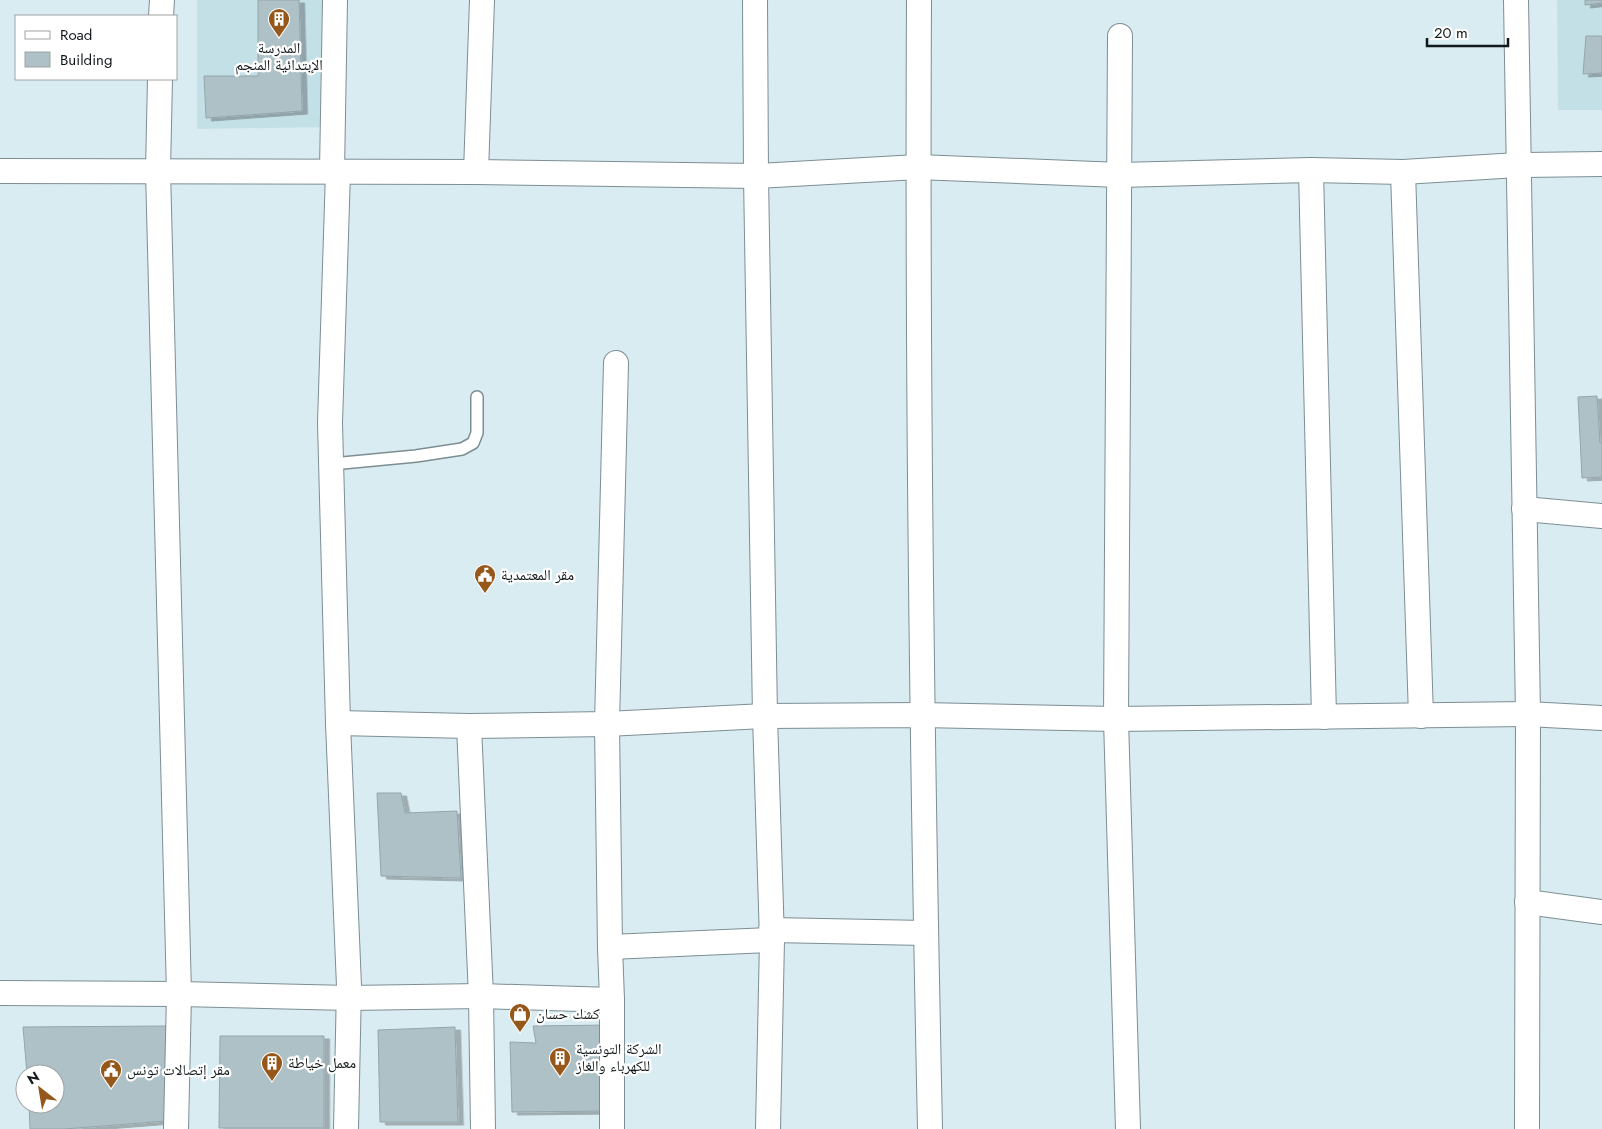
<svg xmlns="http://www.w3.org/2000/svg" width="1602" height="1129" viewBox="0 0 1602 1129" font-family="Jost,'Noto Naskh Arabic',sans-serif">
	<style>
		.built { fill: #c4e0e7 }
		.building { fill: #aec1c6; stroke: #94a6ac; filter: url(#shadow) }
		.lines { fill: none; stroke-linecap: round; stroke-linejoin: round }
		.lane-casing { stroke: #7d8e93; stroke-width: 14 }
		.street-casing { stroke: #7d8e93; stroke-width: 26 }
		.lane { stroke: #fff; stroke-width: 11 }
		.street { stroke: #fff; stroke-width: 24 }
		.labels { text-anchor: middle; stroke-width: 4.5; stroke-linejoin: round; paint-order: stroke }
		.poi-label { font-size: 15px; fill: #12191b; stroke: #fff; text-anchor: start }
	</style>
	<defs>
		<filter id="shadow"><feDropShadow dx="5.5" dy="3" stdDeviation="0" flood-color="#0004"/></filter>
	</defs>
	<rect width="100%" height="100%" fill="#d9ecf2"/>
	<g class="built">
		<polygon points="197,0 327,0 329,127 197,129"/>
		<polygon points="1557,0 1602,0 1602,110 1558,110"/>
	</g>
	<g class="building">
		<polygon points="258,0 299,0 302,111 206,118 204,76 258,76"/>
		<polygon points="1585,0 1602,0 1602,3 1585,5"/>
		<polygon points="1586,36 1602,36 1602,73 1583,74"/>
		<polygon points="1597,396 1600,443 1602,443 1602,477 1582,478 1578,397"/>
		<polygon points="377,793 401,793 405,813 457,811 461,878 381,876"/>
		<polygon points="608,1025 611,1111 512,1112 510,1042 536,1043 533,1026"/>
		<polygon points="166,1026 166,1121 64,1129 30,1129 29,1104 55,1104 55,1074 27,1074 23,1027"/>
		<polygon points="455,1027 458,1122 380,1122 378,1030"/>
		<polygon points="220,1036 324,1036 324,1128 219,1128"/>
	</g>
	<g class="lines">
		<g class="lane-casing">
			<polyline id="lane" points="332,464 416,456 462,449 473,443 477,433 477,397"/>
		</g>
		<g class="street-casing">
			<g id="street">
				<polyline points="755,0 756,176 765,716 772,940 768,1129"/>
				<path d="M 919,0 C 917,376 922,753 930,1129"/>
				<polyline points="1516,0 1528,714 1527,1129"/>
				<polyline points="161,16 162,0"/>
				<polyline points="1120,36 1116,719 1128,1129"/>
				<polyline points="160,79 158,170 179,994 176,1129"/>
				<polyline points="1311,170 1324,717"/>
				<polyline points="0,171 476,172 756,176 918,167 1120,175 1311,170 1403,172 1518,165 1602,164"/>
				<polyline points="332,171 335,0"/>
				<polyline points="338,172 330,423 338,723 349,986 346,1129"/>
				<polyline points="476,172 482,0"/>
				<polyline points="1403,172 1421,716"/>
				<polyline points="1524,509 1602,516"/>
				<polyline points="338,723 469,726 607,724 765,716 922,715 1116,719 1528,714 1602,718"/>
				<polyline points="469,726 481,996 483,1129"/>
				<polyline points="1527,902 1602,912"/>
				<polyline points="771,930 926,933"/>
				<polyline points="610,947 772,940"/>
				<polyline points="0,993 179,994 349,998 481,996 612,1000"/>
				<polyline points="612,1129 612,1000 610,947 607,724 616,363"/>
			</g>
		</g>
		<use href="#lane" class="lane"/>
		<use href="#street" class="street"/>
	</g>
	<defs>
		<g id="building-pin" transform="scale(1.125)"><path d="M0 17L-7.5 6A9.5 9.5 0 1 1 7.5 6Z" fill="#95581a" stroke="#fff"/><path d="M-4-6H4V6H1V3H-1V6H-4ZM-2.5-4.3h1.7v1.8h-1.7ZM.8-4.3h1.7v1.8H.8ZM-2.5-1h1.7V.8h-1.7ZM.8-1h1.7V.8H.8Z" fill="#fff"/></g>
		<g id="civic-pin" transform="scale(1.125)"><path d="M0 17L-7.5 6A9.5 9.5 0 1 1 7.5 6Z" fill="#95581a" stroke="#fff"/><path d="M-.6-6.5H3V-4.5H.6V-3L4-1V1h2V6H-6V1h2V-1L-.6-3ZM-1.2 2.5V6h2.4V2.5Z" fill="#fff"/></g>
		<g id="shop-pin" transform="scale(1.125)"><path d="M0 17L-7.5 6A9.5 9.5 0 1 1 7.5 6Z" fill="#95581a" stroke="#fff"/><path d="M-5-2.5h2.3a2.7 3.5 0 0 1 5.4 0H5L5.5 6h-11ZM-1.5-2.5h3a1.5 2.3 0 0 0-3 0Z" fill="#fff"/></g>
	</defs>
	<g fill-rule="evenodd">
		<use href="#building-pin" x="279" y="19"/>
		<use href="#civic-pin" x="485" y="575"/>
		<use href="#shop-pin" x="520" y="1014"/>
		<use href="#building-pin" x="560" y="1058"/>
		<use href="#building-pin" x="272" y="1063"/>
		<use href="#civic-pin" x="111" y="1070"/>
	</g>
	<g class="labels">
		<g class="poi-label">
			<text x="279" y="53" text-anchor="middle">المدرسة<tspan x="279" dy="17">الإبتدائية المنجم</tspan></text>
			<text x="501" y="580">مقر المعتمدية</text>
			<text x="536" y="1019">كشك حسان</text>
			<text x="576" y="1054">الشركة التونسية<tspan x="576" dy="17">للكهرباء والغاز</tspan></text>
			<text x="288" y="1068">معمل خياطة</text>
			<text x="127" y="1075">مقر إتصالات تونس</text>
		</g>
	</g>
	<rect x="15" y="15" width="162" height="65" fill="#ffffff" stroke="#a0a3a4"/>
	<rect x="25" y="31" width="25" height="8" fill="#ffffff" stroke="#a0a3a4"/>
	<text x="60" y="40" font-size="15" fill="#12191b">Road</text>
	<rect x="25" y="52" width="25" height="15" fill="#aec1c6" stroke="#a0a3a4"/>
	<text x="60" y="65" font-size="15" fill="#12191b">Building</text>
	<g transform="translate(40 1089) rotate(329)"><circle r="24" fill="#ffffff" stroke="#a0a3a4"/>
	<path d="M0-4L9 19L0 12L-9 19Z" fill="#95581a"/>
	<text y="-8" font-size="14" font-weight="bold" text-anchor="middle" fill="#12191b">N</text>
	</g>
	<path d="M1427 38v8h81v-8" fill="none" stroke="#12191b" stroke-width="2.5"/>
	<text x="1434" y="38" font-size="15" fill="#12191b" stroke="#ffffff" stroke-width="4" paint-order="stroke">20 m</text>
</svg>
